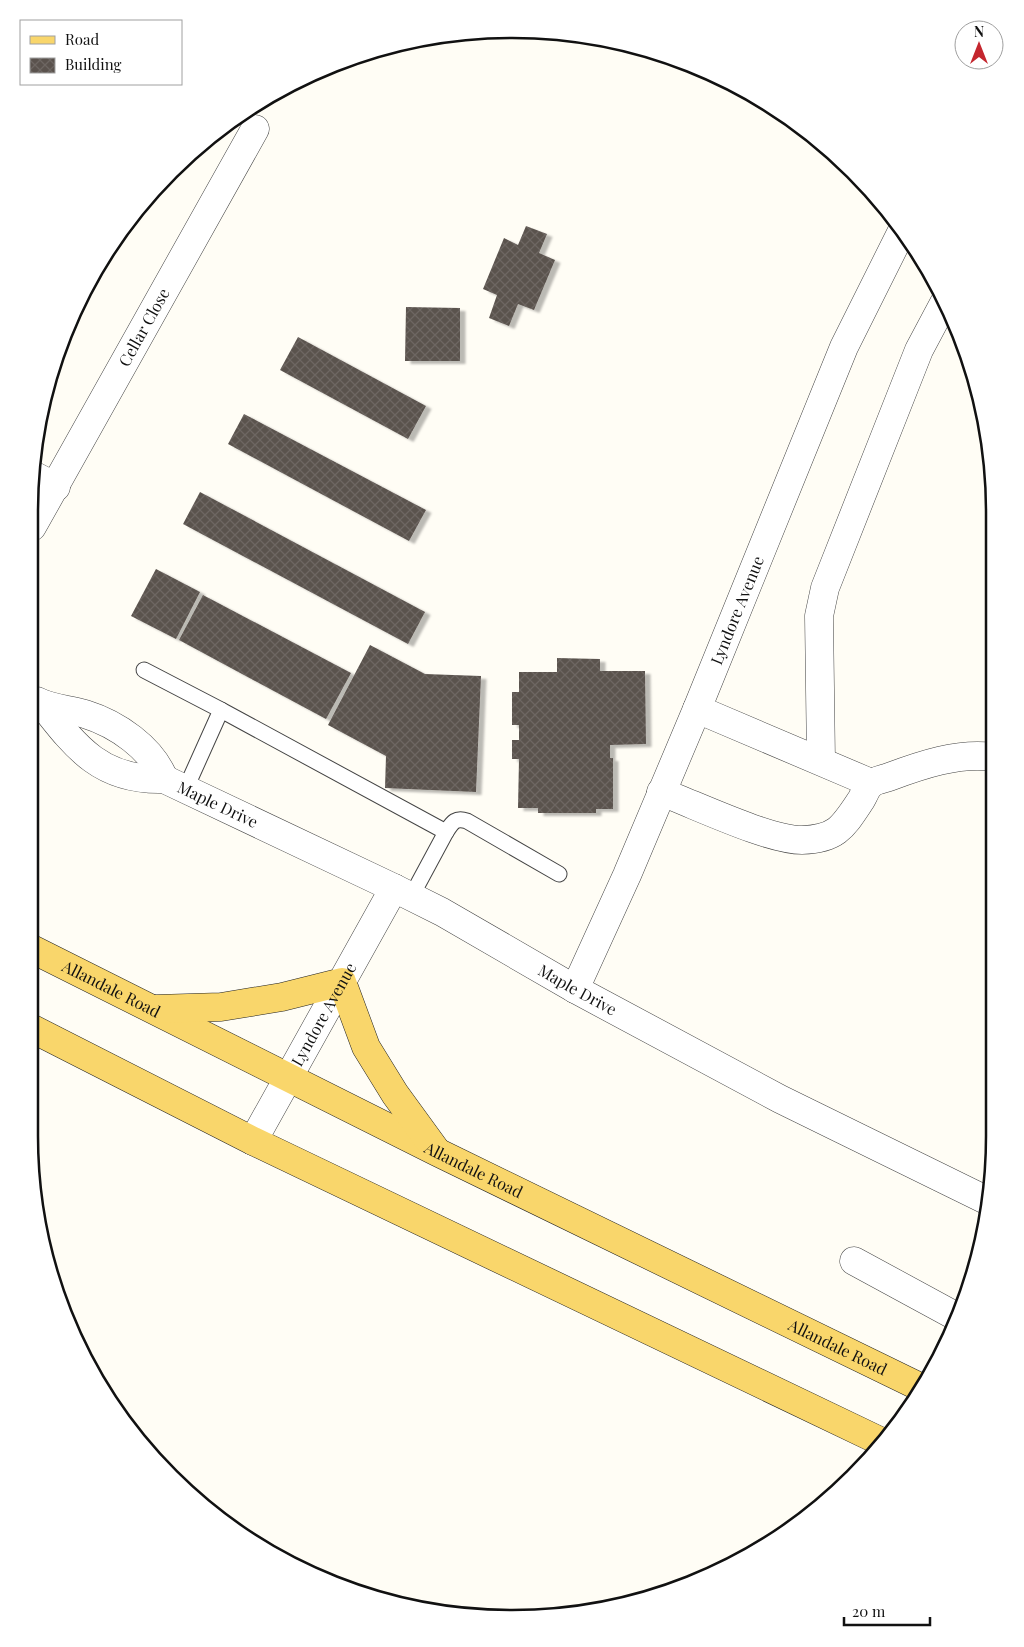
<svg xmlns="http://www.w3.org/2000/svg" width="1024" height="1647" viewBox="0 0 1024 1647" font-family="'Playfair Display',serif">
	<style>
		.building { fill: url(#building-cross-hatch); filter: url(#shadow) }
		.lines { fill: none; stroke-linecap: round; stroke-linejoin: round }
		.lane-casing { stroke: #444; stroke-width: 17 }
		.street-casing { stroke: #444; stroke-width: 29 }
		.primary-casing { stroke: #222; stroke-width: 29 }
		.lane { stroke: #fff; stroke-width: 15 }
		.street { stroke: #fff; stroke-width: 28 }
		.primary { stroke: #f9d66b; stroke-width: 28 }
		.labels { text-anchor: middle; stroke-width: 5; stroke-linejoin: round; paint-order: stroke }
		.street-label { font-size: 16px; fill: #111; stroke: #fff }
		.rim { fill: none; stroke: #111; stroke-width: 2.5 }
	</style>
	<defs>
		<pattern id="building-cross-hatch" width="8" height="8" patternUnits="userSpaceOnUse" patternTransform="scale(1.25)"><rect width="8" height="8" fill="#5a524d"/><path d="M0 0l8 8M0 8l8-8" fill="none" stroke="#6d6662"/></pattern>
		<filter id="shadow"><feDropShadow dx="5.5" dy="3" stdDeviation="1" flood-color="#0004"/></filter>
	</defs>
	<rect width="100%" height="100%" fill="#fffdf5"/>
	<g class="building">
		<polygon points="526,226 547,234 539,253 555,260 534,310 518,304 509,326 489,318 497,295 483,289 504,238 518,245"/>
		<polygon points="406,307 460,308 460,361 405,361"/>
		<polygon points="298,337 426,406 408,439 280,370"/>
		<polygon points="244,414 426,510 409,541 228,444"/>
		<polygon points="200,492 425,612 408,644 183,524"/>
		<polygon points="156,569 200,592 176,639 131,616"/>
		<polygon points="203,595 351,673 326,719 179,640"/>
		<polygon points="370,645 425,674 481,676 476,792 385,788 386,756 328,725"/>
		<polygon points="557,658 600,659 600,671 645,671 646,744 610,745 610,758 613,758 613,809 596,809 596,813 538,813 538,808 518,808 519,759 512,759 512,740 519,740 519,725 512,725 512,692 519,692 519,672 557,672"/>
	</g>
	<g class="lines">
		<g class="lane-casing">
			<g id="lane">
				<polyline points="144,670 221,710"/>
				<polyline points="186,788 221,710 446,832 411,897"/>
				<path d="M 446,832 C 452,823 455,817 467,821 L 559,874"/>
			</g>
		</g>
		<g class="street-casing">
			<g id="street">
				<polyline points="33,475 56,487"/>
				<path id="s1" d="M 32,527 L 255,129"/>
				<path d="M 37,701 C 51,709 70,709 85,714 C 117,724 152,748 164,779"/>
				<path id="s2" d="M 42,704 C 77,749 102,781 164,779 L 394,888 L 442,912 L 575,989 L 780,1099 L 990,1202"/>
				<polyline points="697,709 871,783"/>
				<polyline points="821,761 819,616 825,588 919,350 944,303"/>
				<path d="M 661,792 C 696,805 768,840 802,840 C 837,839 843,827 861,800 C 864,795 867,787 871,784 C 875,780 884,779 889,777 C 921,765 959,752 993,757"/>
				<path id="s3" d="M 575,989 L 627,875 L 697,709 L 844,347 L 902,231"/>
				<path id="s4" d="M 253,1141 L 394,888"/>
				<polyline points="854,1261 959,1318"/>
			</g>
		</g>
		<g class="primary-casing">
			<g id="primary">
				<path id="s5" d="M 30,948 L 437,1152 L 920,1387"/>
				<polyline points="155,1009 221,1007 282,997 342,982 366,1047 395,1094 435,1149"/>
				<polyline points="29,1027 253,1141 882,1442"/>
			</g>
		</g>
		<use href="#lane" class="lane"/>
		<use href="#street" class="street"/>
		<use href="#primary" class="primary"/>
	</g>
	<g class="labels">
		<g class="street-label">
			<text dy="6" stroke="none"><textPath href="#s1" startOffset="229">Cellar Close</textPath></text>
			<text dy="6" stroke="none"><textPath href="#s3" startOffset="412">Lyndore Avenue</textPath></text>
			<text dy="6" stroke="none"><textPath href="#s2" startOffset="210">Maple Drive</textPath></text>
			<text dy="6" stroke="none"><textPath href="#s5" startOffset="91">Allandale Road</textPath></text>
			<text dy="6" stroke="none"><textPath href="#s2" startOffset="615">Maple Drive</textPath></text>
			<text dy="6" stroke="none"><textPath href="#s4" startOffset="145">Lyndore Avenue</textPath></text>
			<text dy="6" stroke="none"><textPath href="#s5" startOffset="496">Allandale Road</textPath></text>
			<text dy="6" stroke="none"><textPath href="#s5" startOffset="901">Allandale Road</textPath></text>
		</g>
	</g>
	<path d="M0 0H1024V1647H0ZM512 38H512A474 474 0 0 1 986 512V1136A474 474 0 0 1 512 1610H512A474 474 0 0 1 38 1136V512A474 474 0 0 1 512 38Z" fill="#fff" fill-rule="evenodd"/>
	<path class="rim" d="M512 38H512A474 474 0 0 1 986 512V1136A474 474 0 0 1 512 1610H512A474 474 0 0 1 38 1136V512A474 474 0 0 1 512 38Z"/>
	<rect x="20" y="20" width="162" height="65" fill="#ffffff" stroke="#a0a0a0"/>
	<rect x="30" y="36" width="25" height="8" fill="#f9d66b" stroke="#a0a0a0"/>
	<text x="65" y="45" font-size="15" fill="#111111">Road</text>
	<rect x="30" y="58" width="25" height="15" fill="url(#building-cross-hatch)" stroke="#a0a0a0"/>
	<text x="65" y="70" font-size="15" fill="#111111">Building</text>
	<g transform="translate(979 45)"><circle r="24" fill="#ffffff" stroke="#a0a0a0"/>
	<path d="M0-4L9 19L0 12L-9 19Z" fill="#c4262e"/>
	<text y="-8" font-size="14" font-weight="bold" text-anchor="middle" fill="#111111">N</text>
	</g>
	<path d="M844 1617v8h86v-8" fill="none" stroke="#111111" stroke-width="2.5"/>
	<text x="852" y="1617" font-size="15" fill="#111111" stroke="#ffffff" stroke-width="4" paint-order="stroke">20 m</text>
</svg>
